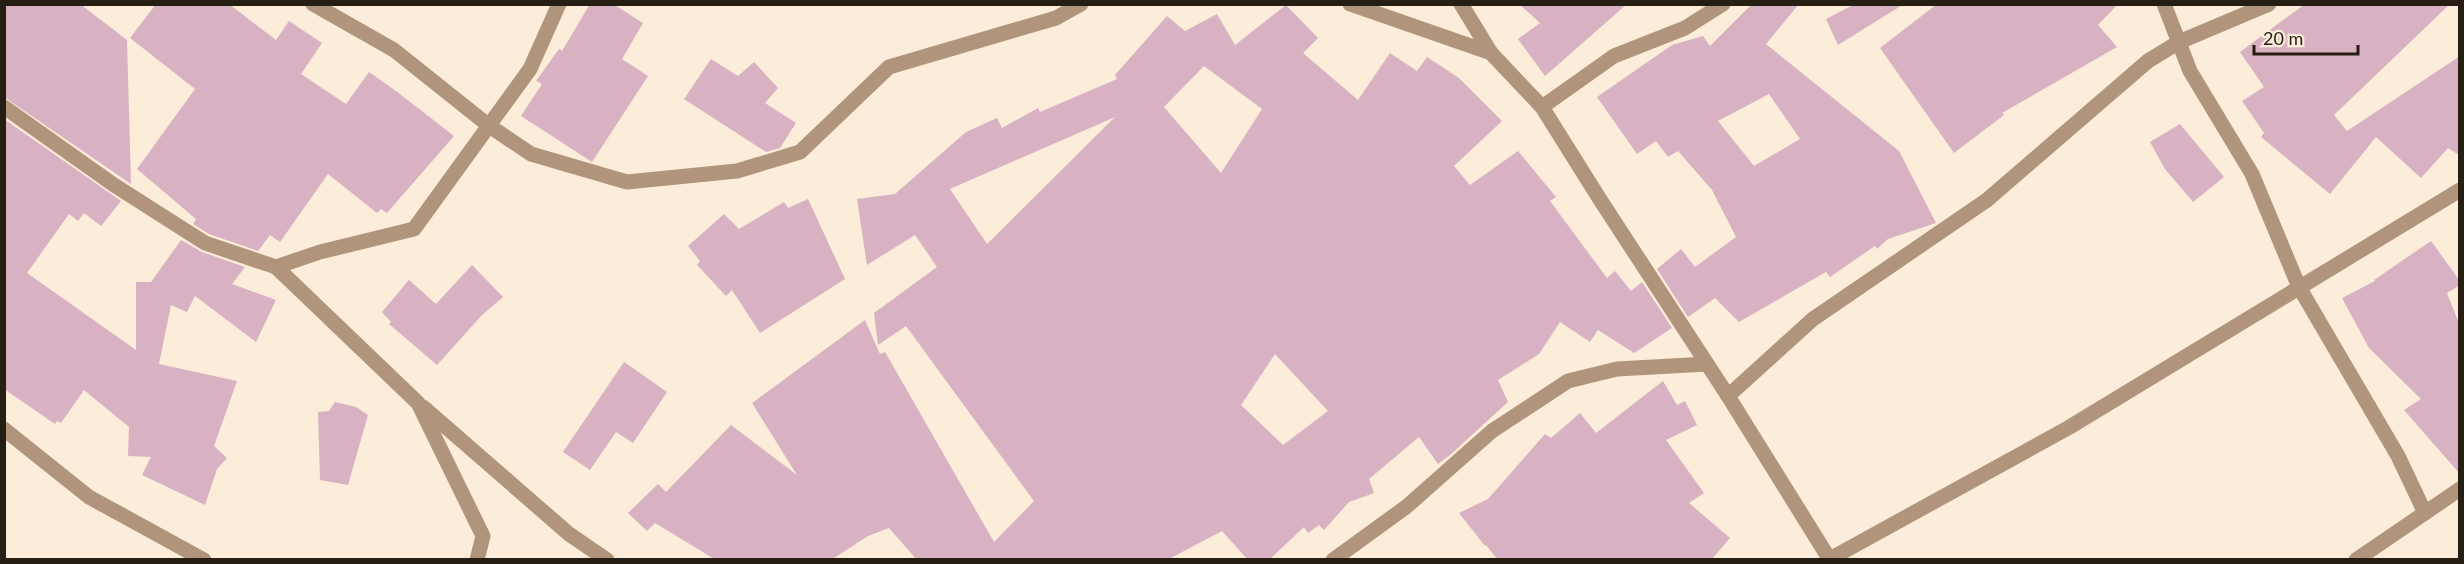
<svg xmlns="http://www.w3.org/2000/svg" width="2464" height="564" viewBox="0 0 2464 564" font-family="Lato,sans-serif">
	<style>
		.building { fill: #d8b1c2; fill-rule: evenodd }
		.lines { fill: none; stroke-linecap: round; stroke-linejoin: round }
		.minor { stroke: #b0947b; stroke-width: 15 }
	</style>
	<rect width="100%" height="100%" fill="#fbedda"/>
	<g class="building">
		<polygon points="4,4 80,4 127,40 131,184 4,97"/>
		<polygon points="156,4 229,4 276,40 289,21 322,43 301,74 346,104 369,72 396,91 454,136 387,213 381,209 377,213 328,174 280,242 270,235 258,251 209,234 193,224 196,219 137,169 195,89 130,38"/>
		<polygon points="590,4 613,4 643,23 622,59 648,76 592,162 521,116 542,84 536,81 559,49 562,51"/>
		<polygon points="1519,4 1627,4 1545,76 1518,39 1540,23"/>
		<path d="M 1752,4 L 1799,4 L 1766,44 L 1899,151 L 1936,223 L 1888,239 L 1877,249 L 1875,246 L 1830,277 L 1826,272 L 1739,322 L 1715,298 L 1688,317 L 1657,269 L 1681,249 L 1695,267 L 1736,237 L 1712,190 L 1678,151 L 1668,157 L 1656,141 L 1637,154 L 1597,97 L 1672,45 L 1703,36 L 1710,46 ZM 1769,94 L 1800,139 L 1754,166 L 1718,121 Z"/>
		<polygon points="1855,4 1904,4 1838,45 1826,19"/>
		<polygon points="1937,4 2118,4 2098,25 2117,47 2002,113 2004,115 1954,153 1880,48"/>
		<polygon points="2305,4 2450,4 2334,115 2347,131 2460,56 2459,155 2448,148 2421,178 2376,137 2330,194 2261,137 2264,133 2242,101 2264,87 2240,52"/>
		<path d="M 1286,5 L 1318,38 L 1303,53 L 1358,100 L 1390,53 L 1417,71 L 1427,57 L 1459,78 L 1502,121 L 1454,166 L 1470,185 L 1518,151 L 1556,197 L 1550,201 L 1607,278 L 1615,271 L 1631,291 L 1642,282 L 1672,328 L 1634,353 L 1598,330 L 1590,342 L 1560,322 L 1539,354 L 1498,380 L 1508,402 L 1450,455 L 1438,464 L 1419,437 L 1369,479 L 1374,493 L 1349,502 L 1324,530 L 1319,525 L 1308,533 L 1304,527 L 1269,560 L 1248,560 L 1222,531 L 1167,560 L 917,560 L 889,528 L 868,536 L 831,560 L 716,560 L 655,523 L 647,531 L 628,513 L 658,484 L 666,492 L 731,425 L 797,475 L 752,403 L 865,320 L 880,354 L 885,352 L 994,542 L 1034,501 L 906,326 L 878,345 L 874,313 L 937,267 L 915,235 L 867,265 L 857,199 L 895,194 L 966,132 L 997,118 L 1002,128 L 1038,108 L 1040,112 L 1117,79 L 1115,75 L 1167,16 L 1185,31 L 1217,14 L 1235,45 ZM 1204,66 L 1262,109 L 1221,173 L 1164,107 ZM 1115,117 L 987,244 L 950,189 ZM 1275,354 L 1328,411 L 1283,445 L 1241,405 Z"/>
		<polygon points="711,59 738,76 754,62 778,88 765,103 796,123 780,148 766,152 684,99"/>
		<polygon points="4,119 121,201 101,226 84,213 78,221 69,214 27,273 136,350 136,282 151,282 181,240 202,252 245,267 232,284 276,300 256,342 195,296 187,312 171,305 159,364 237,381 214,446 227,458 217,469 205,505 142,475 151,457 128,456 129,427 84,390 61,423 57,421 55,424 4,389"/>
		<polygon points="2180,124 2224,177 2193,202 2165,169 2150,142"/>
		<polygon points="808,199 845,279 760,333 732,290 726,296 697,265 700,261 688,246 724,214 739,229 784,202 788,208"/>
		<polygon points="2431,241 2460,281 2460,285 2447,293 2460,326 2460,474 2404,410 2421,399 2369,348 2342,298 2375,281 2374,280"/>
		<polygon points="472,265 503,297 482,315 437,365 389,324 391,322 382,312 409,280 436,304"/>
		<polygon points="624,362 667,392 633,443 616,432 590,470 563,452"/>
		<polygon points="1663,381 1677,405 1685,401 1697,425 1666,440 1704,493 1689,503 1730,538 1711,560 1498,560 1486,545 1485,546 1459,513 1488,499 1545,434 1551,438 1580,413 1596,433"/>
		<polygon points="335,402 356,407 368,415 348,485 320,480 318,412 329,411"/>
	</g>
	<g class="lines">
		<g class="minor">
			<polyline points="313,4 394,50 488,125 531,154 627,182 737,171 800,152 889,67 1056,18 1081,4"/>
			<polyline points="1350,4 1491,53 1542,107 1599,198 1728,396 1830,560"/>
			<polyline points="1461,4 1491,53"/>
			<polyline points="2164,4 2190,71 2252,174 2299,287 2398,456 2425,513"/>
			<polyline points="4,107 114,185 205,243 276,267 320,252 414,229 530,69 559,4"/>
			<polyline points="1542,107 1614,56 1685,28 1723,4"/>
			<polyline points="276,267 418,403 483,536 477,560"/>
			<polyline points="1728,396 1813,319 1987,200 2148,61 2179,42 2269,4"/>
			<polyline points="423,407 569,534 607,560"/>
			<polyline points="4,429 89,497 204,560"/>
			<polyline points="1333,560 1406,507 1492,431 1568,381 1617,369 1707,364"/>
			<polyline points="1828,560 2068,428 2460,190"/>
			<polyline points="2356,560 2460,489"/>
		</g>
	</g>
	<rect width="2464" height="564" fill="none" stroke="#271e13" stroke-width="12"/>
	<path d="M2254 45v9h104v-9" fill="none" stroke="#271e13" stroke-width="3"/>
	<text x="2263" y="45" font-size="18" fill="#271e13" stroke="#fbedda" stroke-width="4.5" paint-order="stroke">20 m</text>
</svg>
